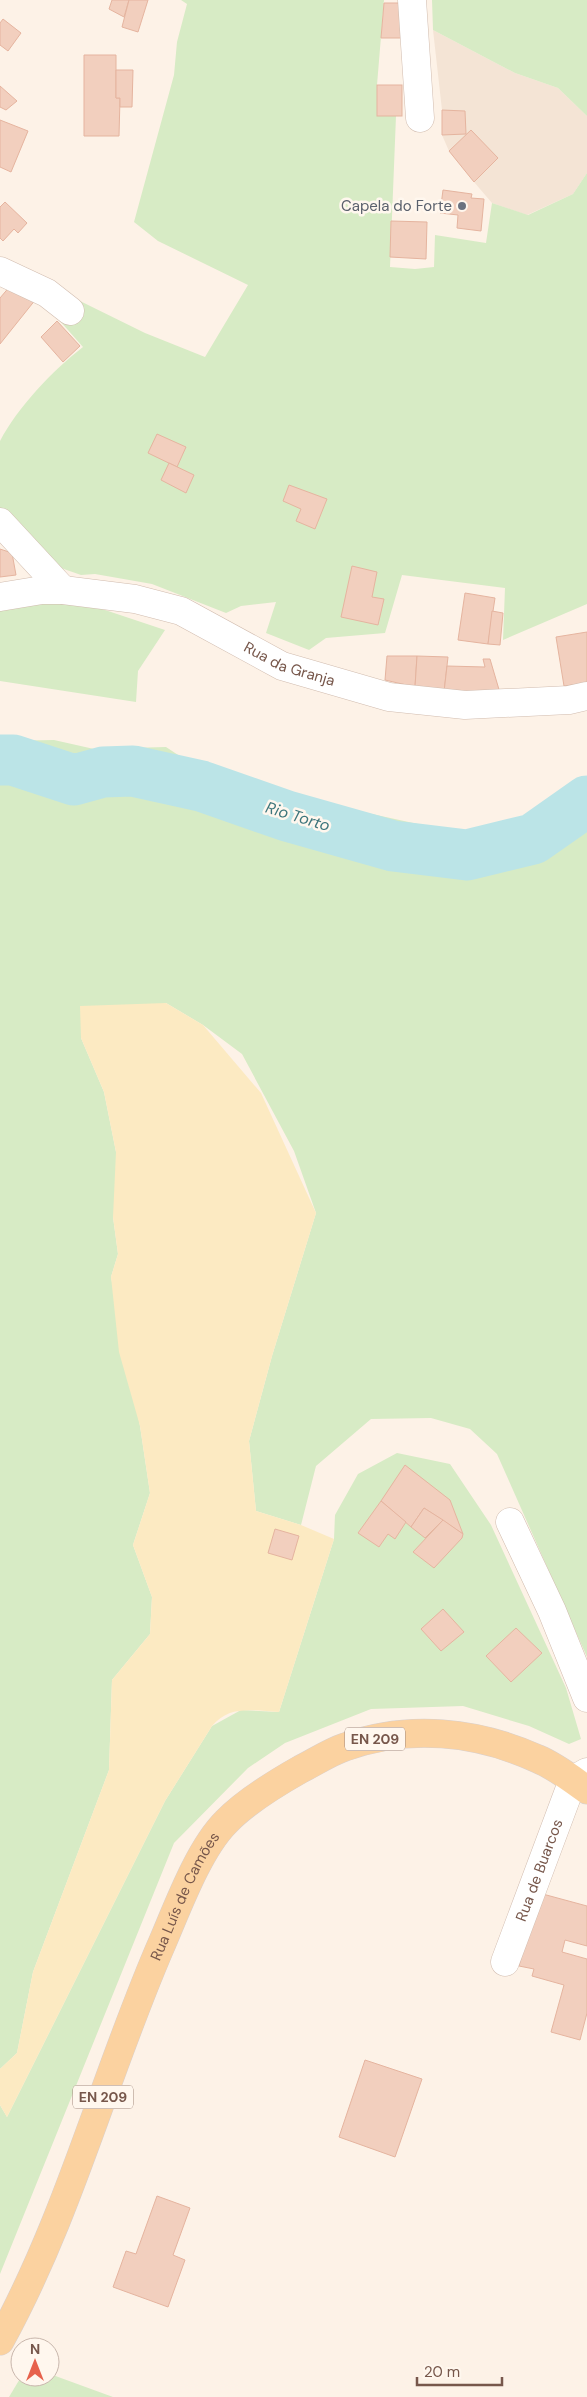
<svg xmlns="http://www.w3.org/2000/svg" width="587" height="2397" viewBox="0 0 587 2397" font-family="'DM Sans',sans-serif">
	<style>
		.residential { fill: #f4e4d5 }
		.green { fill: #d7ebc5 }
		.sand { fill: #fceac2 }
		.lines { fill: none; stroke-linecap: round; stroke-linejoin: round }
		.river { stroke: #bbe4e7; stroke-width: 51 }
		.building { fill: #f2cfbe; stroke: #e5b49f }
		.minor-casing { stroke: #d1bcaf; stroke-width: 29 }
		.major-casing { stroke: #d9d0cd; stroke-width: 29 }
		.minor { stroke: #fff; stroke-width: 28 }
		.major { stroke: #fbd2a0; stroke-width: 28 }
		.worship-dot { fill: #6b7280; stroke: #fff7ee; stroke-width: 2 }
		.labels { text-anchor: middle; stroke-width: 5; stroke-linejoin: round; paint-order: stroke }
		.shield { fill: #fff7ee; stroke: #a0877c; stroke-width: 1 }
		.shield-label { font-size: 14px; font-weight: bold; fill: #77574b }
		.worship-label { font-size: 15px; fill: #5b616d; stroke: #fff7ee; text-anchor: end }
		.street-label { font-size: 15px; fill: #77574b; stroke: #fff7ee }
		.water-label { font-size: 16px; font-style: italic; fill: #3e767c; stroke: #fff7ee }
	</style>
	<rect width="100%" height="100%" fill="#fdf2e7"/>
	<polygon class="residential" points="433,30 515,73 558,88 587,116 587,173 573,194 527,215 492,203 474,182 449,151 442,135 442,110"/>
	<g class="green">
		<path d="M 181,0 L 384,0 L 377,85 L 377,116 L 396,116 L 390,267 L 415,269 L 434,267 L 435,235 L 486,243 L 492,203 L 528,215 L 573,194 L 587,173 L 587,604 L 503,640 L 505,588 L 402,575 L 385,633 L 326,638 L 309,650 L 266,633 L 276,602 L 241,606 L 226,613 L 152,584 L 95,574 L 81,575 L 61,568 L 0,513 C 0,501 0,447 0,441 C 18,407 52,371 83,347 L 60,321 L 80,301 L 145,333 L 205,357 L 248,285 L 158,241 L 134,222 L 174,75 L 177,42 L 187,4 Z"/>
		<polygon points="432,0 587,0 587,116 558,88 515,73 433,30"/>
		<polygon points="30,602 93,606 165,630 138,671 136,702 0,681 0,608"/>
		<polygon points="54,740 94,749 166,747 204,772 248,787 459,833 501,834 547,817 587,785 587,1657 497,1454 470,1429 431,1418 371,1419 316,1466 301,1525 256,1511 249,1441 272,1356 316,1213 294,1151 242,1054 203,1025 166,1003 81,1038 104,1092 116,1152 130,1196 113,1217 118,1254 111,1277 140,1426 150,1493 133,1545 152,1597 150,1634 112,1680 109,1770 33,1972 17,2053 0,2069 0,741"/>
		<polygon points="397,1453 450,1464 491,1525 566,1688 581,1739 569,1744 529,1726 463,1706 371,1709 285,1743 248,1768 174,1843 0,2274 0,2105 7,2117 165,1801 212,1726 241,1710 279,1712 334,1539 335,1515 358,1474"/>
		<polygon points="50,2374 113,2397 9,2397 21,2377 50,2377"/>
	</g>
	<path class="sand" d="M 166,1003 L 203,1025 L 261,1093 L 316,1213 L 272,1356 L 249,1441 L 256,1511 L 301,1525 L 334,1539 L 279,1712 C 254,1711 230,1704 212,1726 L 165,1801 L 7,2117 L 0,2105 L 0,2069 L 17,2053 L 33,1972 L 109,1770 L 112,1680 L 150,1634 L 152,1597 L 133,1545 L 150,1493 L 140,1426 L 119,1352 L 111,1277 L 118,1254 L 113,1217 L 116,1152 L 104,1092 L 81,1038 L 80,1006 Z"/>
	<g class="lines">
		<polyline class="river" points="0,760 13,760 74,780 103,772 133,771 201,786 287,816 393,846 467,855 533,839 587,801"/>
	</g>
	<g class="building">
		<polygon points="112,0 129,0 124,17 109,9"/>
		<polygon points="129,0 148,0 138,32 122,27"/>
		<polygon points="384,3 401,3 401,38 381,38"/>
		<polygon points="3,19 21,33 8,51 0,45 0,23"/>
		<polygon points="84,55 116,55 116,98 120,98 119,136 84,136"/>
		<polygon points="116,70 133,70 132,107 120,107 120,98 116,98"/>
		<rect x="377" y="85" width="25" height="31"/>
		<polygon points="0,86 17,101 6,110 0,107"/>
		<polygon points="442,110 465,111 466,134 442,135"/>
		<polygon points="0,120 28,131 11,172 0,167"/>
		<polygon points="471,130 498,158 474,182 449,151"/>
		<polygon points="443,190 472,194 471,198 484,199 481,231 457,228 458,215 440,213"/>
		<polygon points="5,202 27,223 18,233 14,229 3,241 0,238 0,207"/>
		<polygon points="391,221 427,222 426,259 390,257"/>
		<polygon points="11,285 36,299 0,344 0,298"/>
		<polygon points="57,321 80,346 63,362 41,337"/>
		<polygon points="157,434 186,447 177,467 148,453"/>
		<polygon points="169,463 194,475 186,493 161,480"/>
		<polygon points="289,485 327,499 315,529 296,521 301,509 283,501"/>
		<polygon points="0,549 12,553 16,575 0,577"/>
		<polygon points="352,566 377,572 372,597 384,599 378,625 341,617"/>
		<polygon points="465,593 495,598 488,644 458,640"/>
		<polygon points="492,611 503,613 500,645 488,644"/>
		<polygon points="587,632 587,683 564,686 556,637"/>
		<polygon points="387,656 417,656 415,687 385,680"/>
		<polygon points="417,656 448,657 444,692 415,687"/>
		<polygon points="483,659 490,659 500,693 444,692 447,666 485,667"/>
		<polygon points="405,1465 450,1500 463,1534 424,1508 411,1527 381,1501"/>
		<polygon points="381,1501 406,1522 395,1539 388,1534 379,1547 358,1533"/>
		<polygon points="424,1508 443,1520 425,1538 411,1527"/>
		<polygon points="443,1520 463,1534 462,1538 434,1568 413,1552"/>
		<polygon points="275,1529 299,1536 292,1560 268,1553"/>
		<polygon points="443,1609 464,1632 441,1651 421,1629"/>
		<polygon points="516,1628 542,1653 511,1682 486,1656"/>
		<polygon points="539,1893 587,1906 587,1946 565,1940 562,1952 587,1959 587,2013 580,2040 551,2032 564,1985 532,1976 534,1969 519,1966"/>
		<polygon points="365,2060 422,2079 395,2157 339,2137"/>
		<polygon points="157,2196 190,2208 173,2255 185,2260 168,2307 113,2287 126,2251 136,2254"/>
	</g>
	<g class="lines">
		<g class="minor-casing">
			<g id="minor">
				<polyline points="412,0 420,118"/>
				<polyline points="0,271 47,293 70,311"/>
				<polyline points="0,522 63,590"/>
				<path id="s1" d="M 0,597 L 42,590 L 63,590 L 135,599 L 181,611 L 282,666 L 389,697 L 465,705 L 569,700 L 587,696"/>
				<polyline points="510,1522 552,1611 587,1698"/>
				<path id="s2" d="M 505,1962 L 573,1780 L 587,1772"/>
			</g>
		</g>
		<g class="major-casing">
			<g id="major">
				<path id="s3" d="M 0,2341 C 70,2214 105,2073 163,1941 C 178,1906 199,1849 226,1822 C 244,1803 278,1782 301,1769 C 315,1762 330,1752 345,1747 C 408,1724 477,1731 538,1759 C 555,1766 572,1779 587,1790"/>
			</g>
		</g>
		<use href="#minor" class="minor"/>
		<use href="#major" class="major"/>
	</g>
	<circle class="worship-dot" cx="462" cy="206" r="5"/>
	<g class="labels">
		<g class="shield">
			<rect x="345" y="1727.5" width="60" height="23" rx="4"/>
			<rect x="73" y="2085.5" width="60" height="23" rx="4"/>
		</g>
		<g class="shield-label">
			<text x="375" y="1744">EN 209</text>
			<text x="103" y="2102">EN 209</text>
		</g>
		<g class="worship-label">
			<text x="452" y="211">Capela do Forte</text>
		</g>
		<g class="street-label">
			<text dy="5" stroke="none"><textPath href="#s1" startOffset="305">Rua da Granja</textPath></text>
			<text dy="5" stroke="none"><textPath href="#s2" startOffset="98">Rua de Buarcos</textPath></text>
			<text dy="5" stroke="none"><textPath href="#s3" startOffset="482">Rua Luís de Camões</textPath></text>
		</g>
		<g class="water-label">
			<text transform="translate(298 816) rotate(17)" y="6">Rio Torto</text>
		</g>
	</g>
	<g transform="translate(35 2362)"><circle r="24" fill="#fff7ee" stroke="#c9b7ad"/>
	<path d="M0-4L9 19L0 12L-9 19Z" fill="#e7624c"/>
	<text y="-8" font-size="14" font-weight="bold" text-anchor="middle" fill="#77574b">N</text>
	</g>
	<path d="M417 2377v8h85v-8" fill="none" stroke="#77574b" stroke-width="2.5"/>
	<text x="424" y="2377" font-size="15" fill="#77574b" stroke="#fff7ee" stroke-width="4" paint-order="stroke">20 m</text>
</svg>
